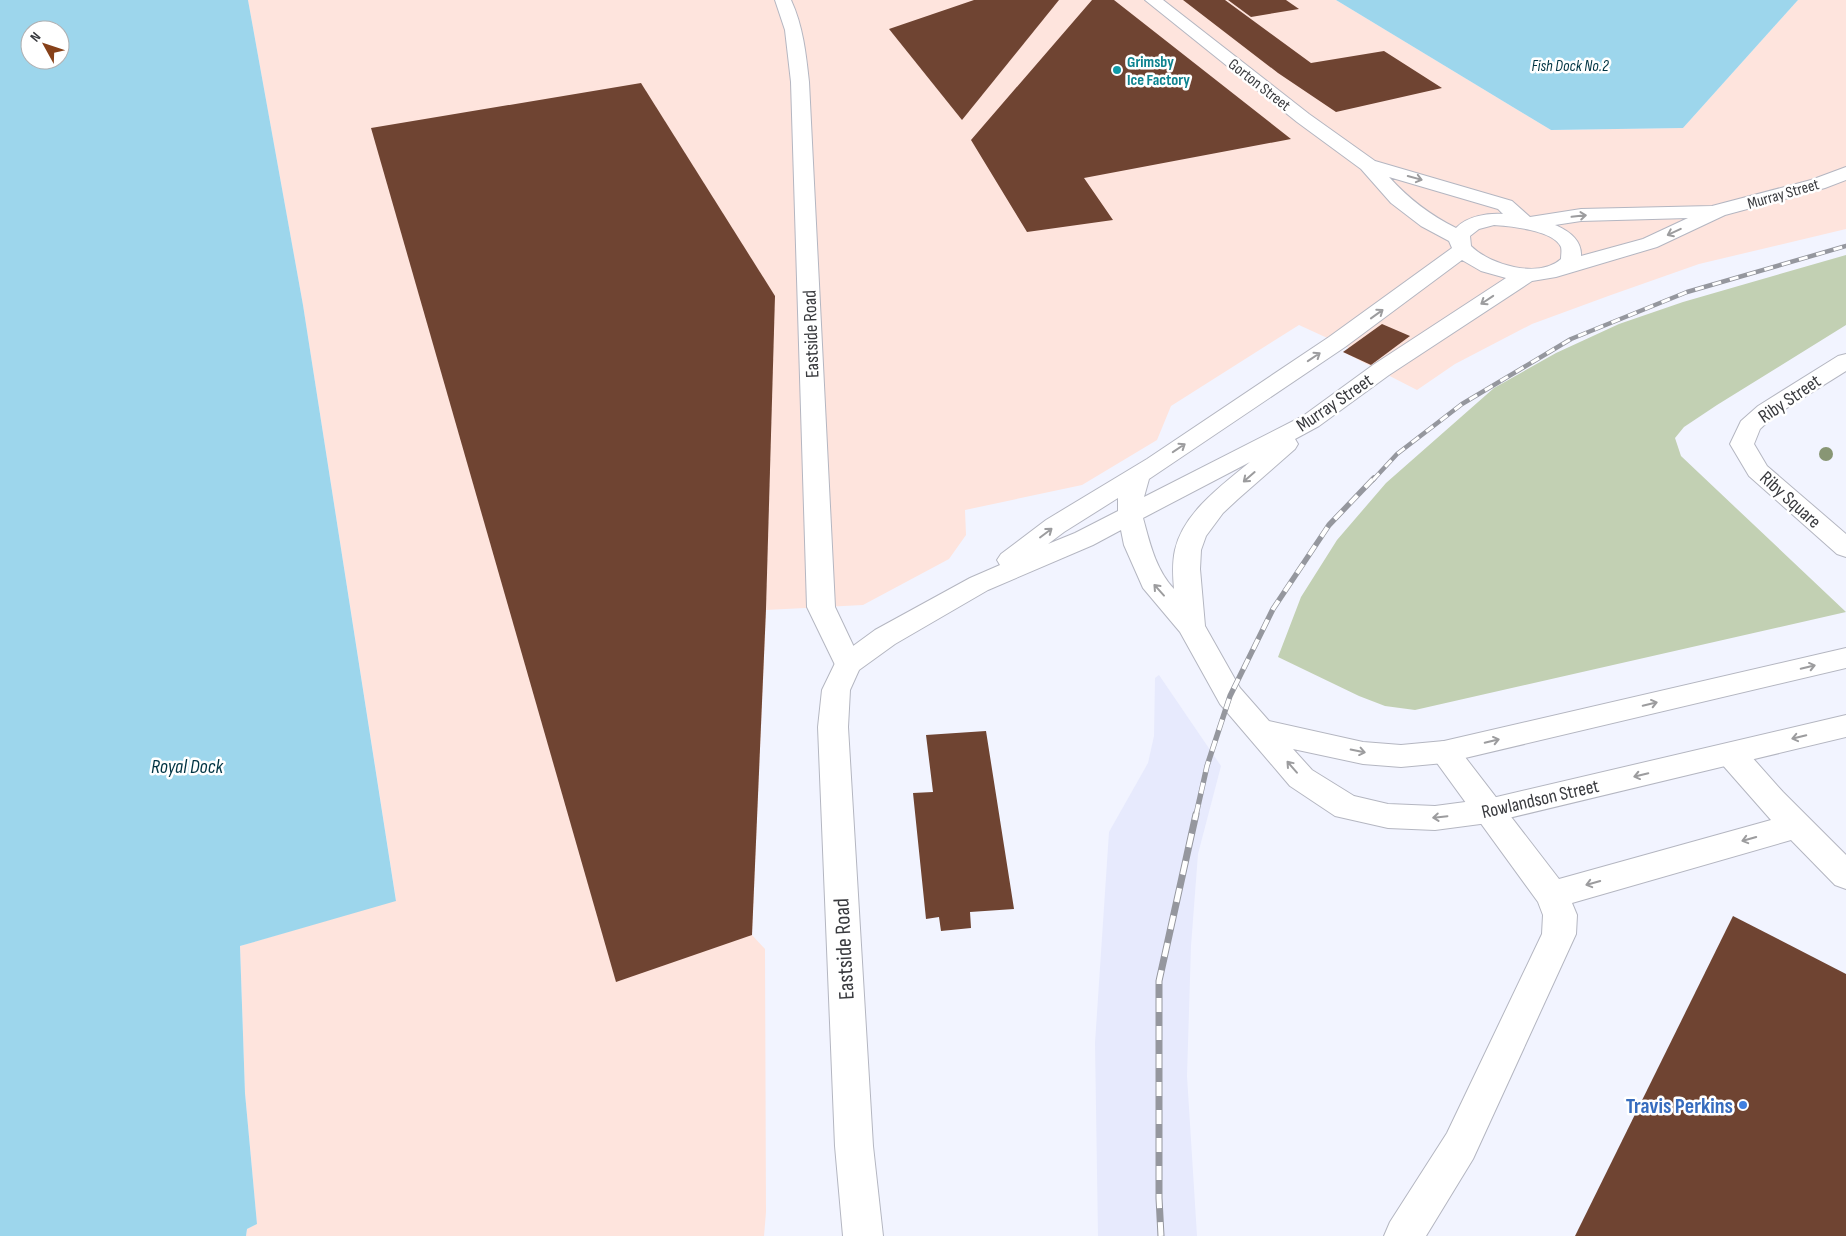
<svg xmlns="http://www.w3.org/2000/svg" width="1846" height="1236" viewBox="0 0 1846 1236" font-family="'Sofia Sans Condensed',sans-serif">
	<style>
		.industrial { fill: #fee4dd }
		.built { fill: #e7eafd }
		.green { fill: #c2d0b3 }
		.water { fill: #9dd6ec; fill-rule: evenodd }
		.building { fill: #6f4432 }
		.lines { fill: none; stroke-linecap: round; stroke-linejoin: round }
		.lane-casing { stroke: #b4b6c1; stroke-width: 2 }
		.street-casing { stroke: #b4b6c1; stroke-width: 2 }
		.lane { fill: #fff; fill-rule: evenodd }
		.street { fill: #fff; fill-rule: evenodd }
		.rail-far2-casing { stroke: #95979e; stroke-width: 4.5 }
		.rail-far1-casing { stroke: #95979e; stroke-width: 5.5 }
		.rail-casing { stroke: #95979e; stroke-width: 7 }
		.rail-far2 { stroke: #fff; stroke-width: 3; stroke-dasharray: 9; stroke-linecap: butt }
		.rail-far1 { stroke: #fff; stroke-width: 4; stroke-dasharray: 11; stroke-linecap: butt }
		.rail { stroke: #fff; stroke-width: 5; stroke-dasharray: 14; stroke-linecap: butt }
		.tree { fill: #889674 }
		.oneway { stroke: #9c9c9e }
		.culture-dot { fill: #0f9aa8; stroke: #fff; stroke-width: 2 }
		.shop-dot { fill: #3f7fe0; stroke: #fff; stroke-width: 2 }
		.labels { text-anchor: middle; stroke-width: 5; stroke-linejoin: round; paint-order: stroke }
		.far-culture-label { font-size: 16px; font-weight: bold; fill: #0d838f; stroke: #fff; text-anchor: start }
		.far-water-label { font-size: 16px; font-style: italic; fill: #003443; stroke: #fff }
		.far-street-label { font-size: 16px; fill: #393a3e; stroke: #fff }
		.street-label { font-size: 19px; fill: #393a3e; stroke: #fff }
		.water-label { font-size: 20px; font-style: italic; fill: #003443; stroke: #fff }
		.near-street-label { font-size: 22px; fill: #393a3e; stroke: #fff }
		.near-shop-label { font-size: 22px; font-weight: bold; fill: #366cbe; stroke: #fff; text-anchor: end }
	</style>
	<rect width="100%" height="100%" fill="#f2f4ff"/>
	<polygon class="industrial" points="248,0 1336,0 1551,130 1683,128 1798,0 1846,0 1846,229 1699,264 1611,295 1532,324 1455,364 1417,390 1343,352 1349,348 1299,325 1171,406 1157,440 1082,485 965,510 966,535 949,559 863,605 766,610 752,935 765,949 766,1212 764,1236 246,1236 247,1229 257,1224 245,1093 240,946 396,900 303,305"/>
	<polygon class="built" points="1159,675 1221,766 1198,854 1191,946 1187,1076 1197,1236 1098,1236 1095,1043 1109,832 1148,763 1154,736 1155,678"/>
	<polygon class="green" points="1846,255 1846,325 1717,405 1684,427 1675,438 1681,456 1846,612 1415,710 1385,706 1359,696 1278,657 1301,597 1337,540 1386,483 1494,388 1556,353 1619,324 1683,302"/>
	<g class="water">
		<path d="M 0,0 L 248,0 L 303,305 L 396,901 L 240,946 L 245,1093 L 257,1224 L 247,1229 L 246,1236 L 0,1236 ZM 30,30 L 60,30 L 60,60 L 30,60 Z"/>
		<polygon points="1336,0 1798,0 1683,128 1551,130"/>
	</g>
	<g class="building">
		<polygon points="974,0 1059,0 962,120 889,29"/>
		<polygon points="1092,0 1114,0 1291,139 1084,178 1113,220 1027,232 971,140"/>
		<polygon points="1183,0 1225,0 1311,63 1384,51 1442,88 1336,112 1278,73"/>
		<polygon points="1228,0 1286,0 1299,9 1251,17"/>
		<polygon points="641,83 775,296 766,609 752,935 616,982 371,128"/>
		<polygon points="1382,324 1410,336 1371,365 1343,352"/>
		<polygon points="986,731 1014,909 970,912 971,928 941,931 939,917 926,919 913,793 933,792 926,735"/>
		<polygon points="1733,916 1846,974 1846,1236 1575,1236"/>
	</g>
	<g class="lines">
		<g class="lane-casing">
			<g id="lane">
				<path d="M 775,0 L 791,0 C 803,26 806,54 809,82 L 835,607 L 862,664 L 858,671 L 848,674 L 838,671 L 807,607 L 791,82 L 785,30 Z"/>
				<polygon points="1444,741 1455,744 1559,879 1771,820 1720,762 1716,754 1720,746 1731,743 1742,746 1783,792 1846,855 1846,889 1835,885 1791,840 1572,903 1577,915 1576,934 1473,1159 1426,1236 1384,1236 1390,1222 1447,1133 1542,934 1543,915 1538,902 1429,752 1433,744"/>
			</g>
		</g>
		<g class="street-casing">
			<g id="street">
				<path d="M 1145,0 L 1163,0 L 1309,114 L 1375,161 L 1512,201 L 1530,217 L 1581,209 L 1712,206 L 1811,180 L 1846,167 L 1846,180 L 1825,188 L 1725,215 L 1657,247 L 1556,277 L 1532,281 L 1389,375 L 1319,426 L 1295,439 L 1298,444 L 1295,449 L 1238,499 L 1223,513 L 1206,536 L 1201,550 L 1200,569 L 1205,626 L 1240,688 L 1269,721 L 1363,742 L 1401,745 L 1444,741 L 1846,648 L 1846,668 L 1444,763 L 1401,767 L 1363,764 L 1293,749 L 1312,770 L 1354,796 L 1388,804 L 1435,806 L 1488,799 L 1846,715 L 1846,737 L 1488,823 L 1435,830 L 1388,828 L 1335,816 L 1290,786 L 1220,704 L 1180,632 L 1143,588 L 1124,545 L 1121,530 L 1093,545 L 988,590 L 895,644 L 859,670 L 850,690 L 848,727 L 873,1146 L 883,1236 L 843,1236 L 835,1146 L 818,727 L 822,690 L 838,657 L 875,630 L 970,578 L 1000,565 L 997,560 L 1001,554 L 1046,520 L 1147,459 L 1329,337 L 1452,248 L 1449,241 L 1421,226 L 1391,203 L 1361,169 L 1297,122 ZM 1389,177 L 1498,209 L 1503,214 C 1488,213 1467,216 1456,228 C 1430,215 1409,199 1389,177 ZM 1688,218 L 1643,239 L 1581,256 C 1582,240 1569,231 1555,225 L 1581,221 ZM 1494,225 C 1509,226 1554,230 1561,247 C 1562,251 1561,255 1561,259 C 1539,279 1490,265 1471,246 L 1470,236 L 1479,229 ZM 1462,260 L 1481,271 L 1506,278 L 1373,365 L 1303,416 L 1144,497 L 1149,479 L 1345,347 ZM 1250,462 C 1222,485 1183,513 1175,550 C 1172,563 1173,577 1174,589 C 1156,570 1150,544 1143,518 ZM 1118,498 L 1118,511 L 1075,533 L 1048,544 L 1064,532 Z"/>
				<polygon points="1846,354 1846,371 1774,416 1760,429 1754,444 1767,466 1846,534 1846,557 1837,554 1749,476 1730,444 1741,421 1758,406 1838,356"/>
			</g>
		</g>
		<use href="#lane" class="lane"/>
		<use href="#street" class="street"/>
		<g class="rail-far2-casing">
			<polyline id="rail-far2" points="1373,480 1397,454 1462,404 1571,339 1687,292 1846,246"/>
		</g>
		<g class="rail-far1-casing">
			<polyline id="rail-far1" points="1196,815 1207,766 1230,696 1273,609 1329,525 1374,478"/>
		</g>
		<g class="rail-casing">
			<polyline id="rail" points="1161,1236 1159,1198 1159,981 1196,814"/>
		</g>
		<use href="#rail-far2" class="rail-far2"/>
		<use href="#rail-far1" class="rail-far1"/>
		<use href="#rail" class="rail"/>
	</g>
	<circle class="tree" cx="1826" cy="454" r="7"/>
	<defs><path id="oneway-shaft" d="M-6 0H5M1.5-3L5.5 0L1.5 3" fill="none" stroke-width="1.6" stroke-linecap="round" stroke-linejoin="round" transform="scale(1.25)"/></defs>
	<g class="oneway">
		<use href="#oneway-shaft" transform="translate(1415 178) rotate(15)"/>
		<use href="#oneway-shaft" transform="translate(1579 216) rotate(-6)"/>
		<use href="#oneway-shaft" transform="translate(1674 232) rotate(155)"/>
		<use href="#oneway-shaft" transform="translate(1487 300) rotate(146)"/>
		<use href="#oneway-shaft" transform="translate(1377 314) rotate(-36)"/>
		<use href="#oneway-shaft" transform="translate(1314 357) rotate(-34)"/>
		<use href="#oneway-shaft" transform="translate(1179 448) rotate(-34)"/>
		<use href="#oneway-shaft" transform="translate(1249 477) rotate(139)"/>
		<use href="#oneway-shaft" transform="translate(1046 533) rotate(-37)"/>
		<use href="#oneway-shaft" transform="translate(1159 590) rotate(-132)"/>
		<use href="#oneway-shaft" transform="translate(1808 667) rotate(-13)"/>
		<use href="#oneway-shaft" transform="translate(1650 704) rotate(-13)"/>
		<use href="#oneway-shaft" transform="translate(1799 737) rotate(166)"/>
		<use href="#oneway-shaft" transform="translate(1492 741) rotate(-13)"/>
		<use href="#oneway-shaft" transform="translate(1358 751) rotate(11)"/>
		<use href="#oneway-shaft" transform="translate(1292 767) rotate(-131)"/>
		<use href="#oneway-shaft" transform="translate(1641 775) rotate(167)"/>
		<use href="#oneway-shaft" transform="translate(1440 817) rotate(174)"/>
		<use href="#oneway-shaft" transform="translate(1749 839) rotate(164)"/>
		<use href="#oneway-shaft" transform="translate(1593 883) rotate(164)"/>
	</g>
	<circle class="culture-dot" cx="1117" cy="70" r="5"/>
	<circle class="shop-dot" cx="1743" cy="1105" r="5"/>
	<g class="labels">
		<g class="far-culture-label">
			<text x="1127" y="67">Grimsby<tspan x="1127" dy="18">Ice Factory</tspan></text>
		</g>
		<g class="far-water-label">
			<text x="1570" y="71">Fish Dock No.2</text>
		</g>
		<g class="far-street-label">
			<text transform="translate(1260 84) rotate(38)" y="6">Gorton Street</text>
			<text transform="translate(1783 193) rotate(-16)" y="6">Murray Street</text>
		</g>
		<g class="street-label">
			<text transform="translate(810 334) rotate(-92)" y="7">Eastside Road</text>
			<text transform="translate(1789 398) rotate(-34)" y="7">Riby Street</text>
			<text transform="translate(1334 402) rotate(-34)" y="7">Murray Street</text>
			<text transform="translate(1791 499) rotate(42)" y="7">Riby Square</text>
			<text transform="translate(1540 798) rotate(-13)" y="7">Rowlandson Street</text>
		</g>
		<g class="water-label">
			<text x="187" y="773">Royal Dock</text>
		</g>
		<g class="near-street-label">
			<text transform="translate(843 949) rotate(-93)" y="8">Eastside Road</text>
		</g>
		<g class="near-shop-label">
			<text x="1733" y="1113">Travis Perkins</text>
		</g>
	</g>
	<g transform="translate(45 45) rotate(310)"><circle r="24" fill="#ffffff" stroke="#b0b0b2"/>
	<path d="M0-4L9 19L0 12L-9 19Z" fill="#864119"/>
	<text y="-8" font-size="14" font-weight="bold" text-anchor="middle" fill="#393a3e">N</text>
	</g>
</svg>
